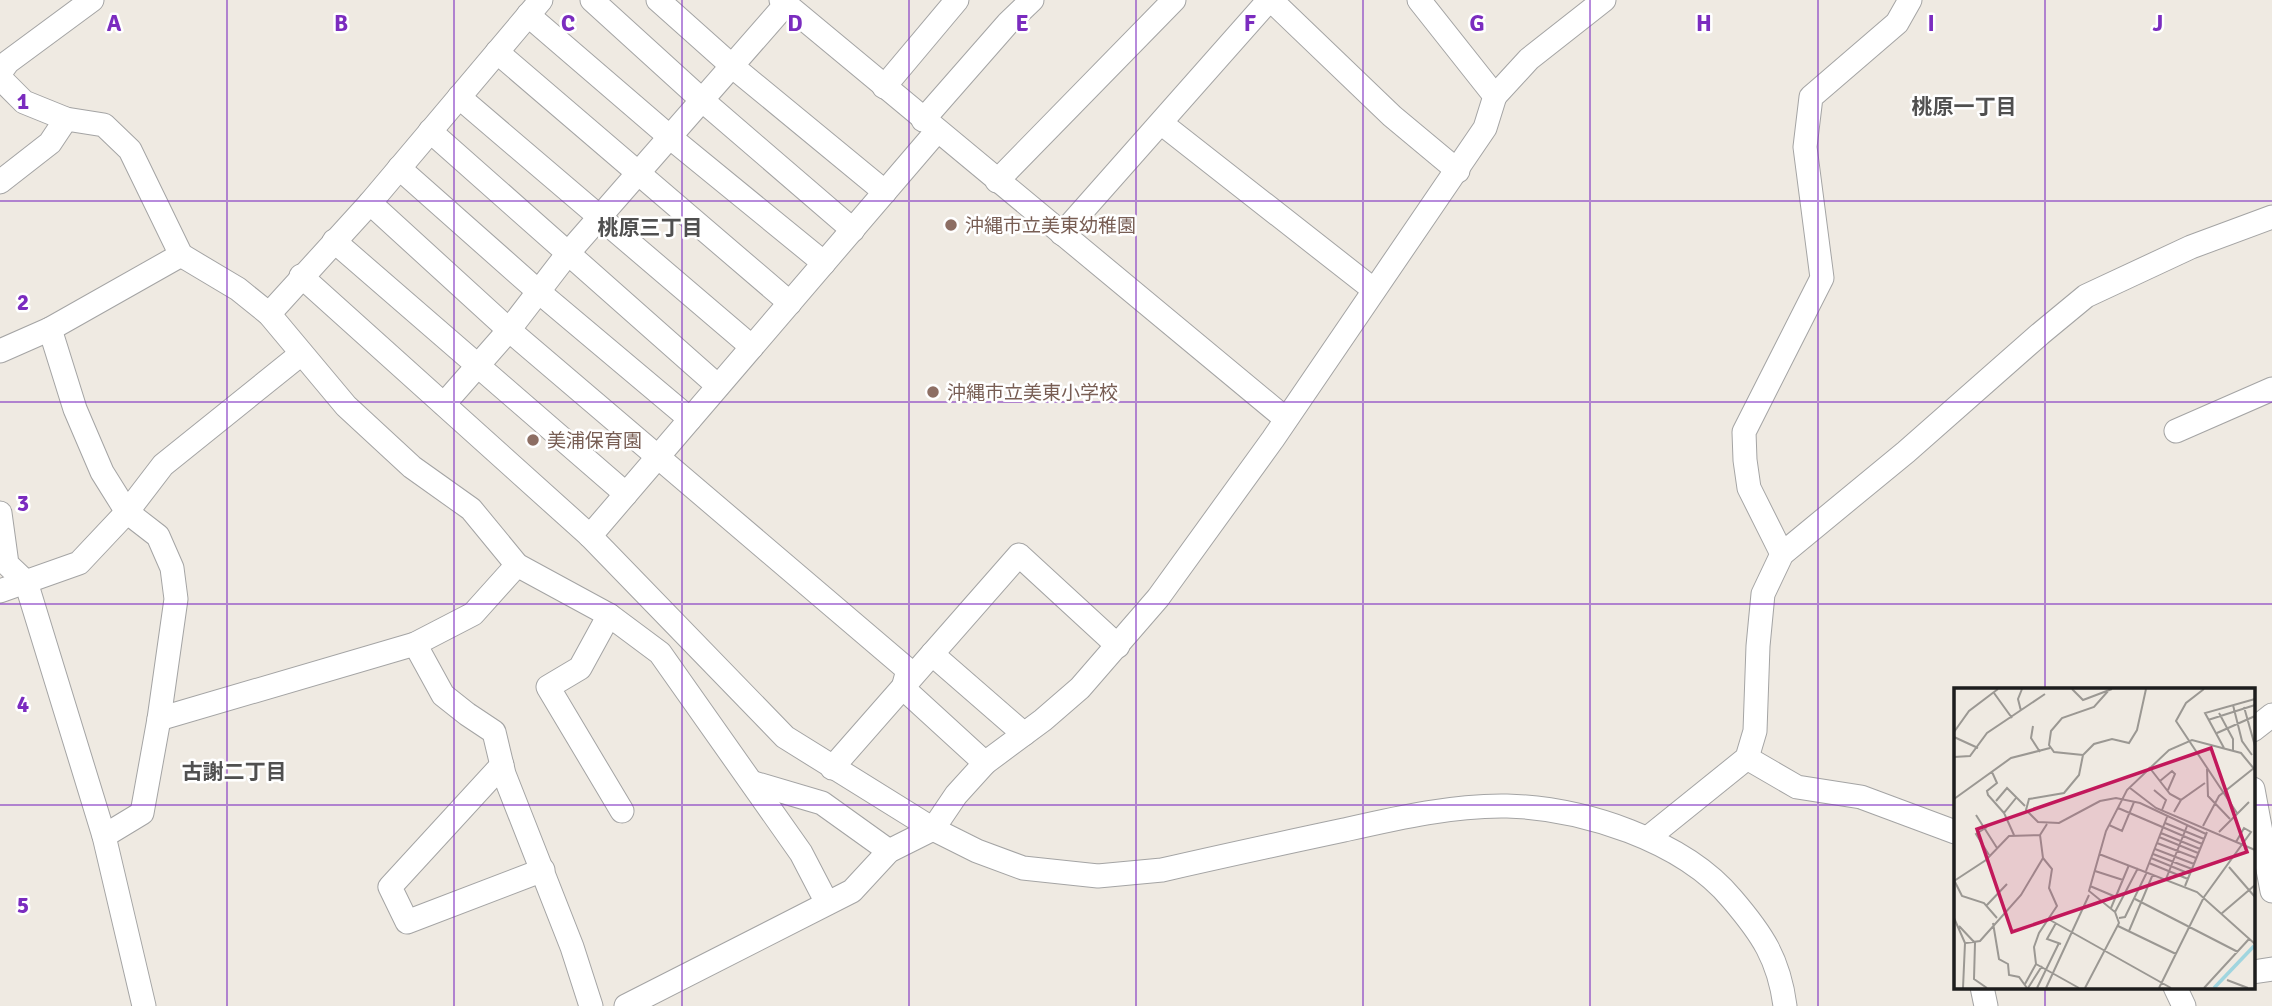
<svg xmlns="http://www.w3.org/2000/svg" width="2272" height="1006" viewBox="0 0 2272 1006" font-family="Signika,'Noto Sans JP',sans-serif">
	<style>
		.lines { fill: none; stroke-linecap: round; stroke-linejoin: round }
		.minor-casing { stroke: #a4a4a4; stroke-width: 25 }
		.minor { stroke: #fff; stroke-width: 23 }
		.grid { fill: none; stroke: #7b2cbf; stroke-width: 2; stroke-opacity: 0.55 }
		.education-dot { fill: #8d6e63; stroke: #fff; stroke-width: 2.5 }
		.labels { text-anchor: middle; stroke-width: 5; stroke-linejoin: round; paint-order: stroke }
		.education-label { font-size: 19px; fill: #785e54; stroke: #fff; text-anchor: start }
		.neighbourhood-label { font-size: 21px; font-weight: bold; fill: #505050; stroke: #fff }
		.inset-river { fill: none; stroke: #a0d5df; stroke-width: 3.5 }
		.inset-road { fill: none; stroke: #9b9893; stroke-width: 2 }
		.view { fill: #c2185b; fill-opacity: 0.15; stroke: #c2185b; stroke-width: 3.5 }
		.inset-edge { fill: none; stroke: #1d1d1d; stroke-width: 3.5 }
		.grid-label { font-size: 23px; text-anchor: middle; font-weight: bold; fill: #7b2cbf; stroke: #fff; stroke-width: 5; stroke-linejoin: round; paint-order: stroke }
	</style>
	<rect width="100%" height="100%" fill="#efeae2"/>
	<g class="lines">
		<g class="minor-casing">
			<g id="minor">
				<polyline points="592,0 702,100 853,230"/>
				<polyline points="658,0 732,66 885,192"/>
				<polyline points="781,0 1286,419"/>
				<polyline points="1271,0 1392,116 1458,171"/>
				<polyline points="528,15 671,138 824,263"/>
				<polyline points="497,52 790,303"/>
				<polyline points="0,73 8,62 92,0"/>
				<polyline points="0,78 24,102 66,119 104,125 130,150 181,255 238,289 269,314 346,406 412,467 471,509 517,565 609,615 660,653 801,853 827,903"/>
				<polyline points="884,87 957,0"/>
				<polyline points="1495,96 1529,59 1604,0"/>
				<polyline points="459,97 752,347"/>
				<polyline points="923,120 1008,23 1032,0"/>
				<polyline points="1161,123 1374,290"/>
				<polyline points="430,131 718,386"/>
				<polyline points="399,168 539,292 690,419"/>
				<polyline points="997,181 1174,0"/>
				<polyline points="0,182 50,143 66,119"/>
				<polyline points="370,203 509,330 908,670 903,688 985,763"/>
				<polyline points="1062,234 1269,0"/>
				<polyline points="334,241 626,494"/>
				<path d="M 301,276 L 590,536 L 785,737 L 933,829 L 977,851 L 1023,868 L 1098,876 L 1162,870 C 1223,856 1283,843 1344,830 C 1397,818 1453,805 1507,806 C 1582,808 1683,840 1732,899 C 1762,934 1779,959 1785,1006"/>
				<polyline points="269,314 370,203 541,0"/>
				<polyline points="50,329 75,409 102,472 127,512 158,536 172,568 176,599 159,719 142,813 104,836"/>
				<polyline points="0,351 50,329 181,255"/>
				<polyline points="444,404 509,330 569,252 786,4"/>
				<polyline points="2176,431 2272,389"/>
				<polyline points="0,513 7,564 26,582 104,836 144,1006"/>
				<polyline points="590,536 937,131"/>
				<polyline points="1782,554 1749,488 1745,460 1744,432 1822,278 1805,147 1811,97 1897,23 1910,0"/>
				<polyline points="0,591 79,563 127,512 163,465 301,354"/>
				<polyline points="609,615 580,668 548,687 622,811"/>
				<polyline points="415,644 443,695 467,714 494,732 504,774 572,947 591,1006"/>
				<polyline points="932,654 1024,734"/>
				<polyline points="159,719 415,644 473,614 517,565"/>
				<polyline points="2253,730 2272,715"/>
				<polyline points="1747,758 1797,787 1861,797 1955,832"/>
				<polyline points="502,765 390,887 407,922 543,870"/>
				<polyline points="832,768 1019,555 1118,646"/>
				<polyline points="754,783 822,803 889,851"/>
				<polyline points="2253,789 2272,891"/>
				<polyline points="1649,837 1747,758 1755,731 1758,646 1763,594 1782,554 1906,452 2040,334 2086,296 2191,247 2272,217"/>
				<polyline points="2253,972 2272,969"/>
				<polyline points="1982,987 1986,1006"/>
				<polyline points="2175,987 2184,1006"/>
				<polyline points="626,1006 852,891 889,851 933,829 956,795 985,763 1043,720 1080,688 1158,598 1273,439 1485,128 1495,96 1419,0"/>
			</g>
		</g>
		<use href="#minor" class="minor"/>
	</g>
	<path class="grid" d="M 227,0 L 227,1006M 454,0 L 454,1006M 682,0 L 682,1006M 909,0 L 909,1006M 1136,0 L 1136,1006M 1363,0 L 1363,1006M 1590,0 L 1590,1006M 1818,0 L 1818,1006M 2045,0 L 2045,689M 0,201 L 2272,201M 0,402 L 2272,402M 0,604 L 2272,604M 0,805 L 1955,805M 2253,805 L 2272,805M 2045,987 L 2045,1006"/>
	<g class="education-dot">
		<circle cx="951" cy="225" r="7"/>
		<circle cx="933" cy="392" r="7"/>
		<circle cx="533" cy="440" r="7"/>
	</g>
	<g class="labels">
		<g class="education-label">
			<text x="965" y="232">沖縄市立美東幼稚園</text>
			<text x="947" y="399">沖縄市立美東小学校</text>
			<text x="547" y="447">美浦保育園</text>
		</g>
		<g class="neighbourhood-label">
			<text x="1964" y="114">桃原一丁目</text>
			<text x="650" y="235">桃原三丁目</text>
			<text x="234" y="779">古謝二丁目</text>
		</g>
	</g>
	<g transform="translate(1954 688)">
		<rect width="301" height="301" fill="#efeae2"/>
		<path class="inset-river" d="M 260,300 L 300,258"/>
		<path class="inset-road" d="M 118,1 L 129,12 L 158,1M 192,1 L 183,42 L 175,55 L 158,51 L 140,56 L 129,67 L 125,87 L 110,105 L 75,111 L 72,122 L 84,134 L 105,135 L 146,113 L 162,110 L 186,115 L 252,146M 250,1 L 232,15 L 222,33 L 283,125M 40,5 L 58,30M 279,17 L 288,53 L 298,67M 290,19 L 301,58M 67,23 L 64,11 L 68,1M 265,25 L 279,51 L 279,62M 254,32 L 301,17M 79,38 L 77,50 L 86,64M 0,44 L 15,23 L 44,1M 263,45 L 301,28M 0,49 L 24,60M 270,60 L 251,25 L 301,11M 129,67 L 100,64 L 95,57 L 97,43 L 108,30 L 140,19 L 155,2M 0,69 L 16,68 L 33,45 L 91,6M 195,79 L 216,106 L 227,112M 253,81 L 254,108 L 276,131M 38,84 L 43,95 L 33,103 L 34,107 L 50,125M 206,93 L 218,83 L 221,86 L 214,102M 176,100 L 202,120 L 301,162M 200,102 L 212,112 L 208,122M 0,111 L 57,70 L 96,60M 42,113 L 53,100 L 71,118M 164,120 L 248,156M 220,124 L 227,112 L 251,95M 22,127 L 43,160M 211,135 L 250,151M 155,137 L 168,143 L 180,114M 249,138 L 265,108 L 300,80M 33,139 L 22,146 L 35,167M 265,144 L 295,114M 207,145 L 246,161M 60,147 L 50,125 L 62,110M 205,149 L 244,165M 203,155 L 242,170M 201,161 L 240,176M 145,166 L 243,204 L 301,256M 199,166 L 238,181M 197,170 L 236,186M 195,175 L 234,191M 275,179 L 301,209M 141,183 L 169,192M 192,183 L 213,129M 212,191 L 233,138M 0,192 L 8,208 L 30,215 L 43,230M 0,193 L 32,172 L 55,148 L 86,147M 136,198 L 162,209M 231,198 L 253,144M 181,211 L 284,264M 32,218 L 53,196M 157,220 L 175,177M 161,224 L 184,180M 267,226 L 301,197M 0,230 L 11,255 L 9,300M 165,230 L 171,229 L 193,184M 96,232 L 217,300M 39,235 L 45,271 L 54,276 L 55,287 L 65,289 L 73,300M 102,235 L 93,251 L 107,256M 5,238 L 21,255 L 20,291 L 33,300M 164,238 L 222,266M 175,243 L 199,186M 12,255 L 26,253 L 67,207 L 89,170 L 86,147 L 93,136M 82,276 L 125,300M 273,292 L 294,300M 71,296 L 82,276 L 80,259 L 85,245 L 103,218 L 95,200 L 98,181 L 89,170M 74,300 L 88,278M 83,300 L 105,255M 92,300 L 135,207M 131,300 L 165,235 L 161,224 L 135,203 L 152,143 L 173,102 L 215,62 L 238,52 L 287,65 L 301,82M 205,300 L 250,209 L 297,144 L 290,140 L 282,154M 250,300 L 295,251"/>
		<path class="view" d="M 257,60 L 293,164 L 58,244 L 23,141 Z"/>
		<rect width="301" height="301" class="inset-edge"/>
	</g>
	<g class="grid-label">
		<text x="114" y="31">A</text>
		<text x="341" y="31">B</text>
		<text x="568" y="31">C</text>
		<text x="795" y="31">D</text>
		<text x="1022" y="31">E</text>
		<text x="1250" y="31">F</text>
		<text x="1477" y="31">G</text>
		<text x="1704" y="31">H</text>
		<text x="1931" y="31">I</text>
		<text x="2158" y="31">J</text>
		<text x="23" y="109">1</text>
		<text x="23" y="310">2</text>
		<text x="23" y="511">3</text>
		<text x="23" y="712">4</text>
		<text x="23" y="913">5</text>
	</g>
</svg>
